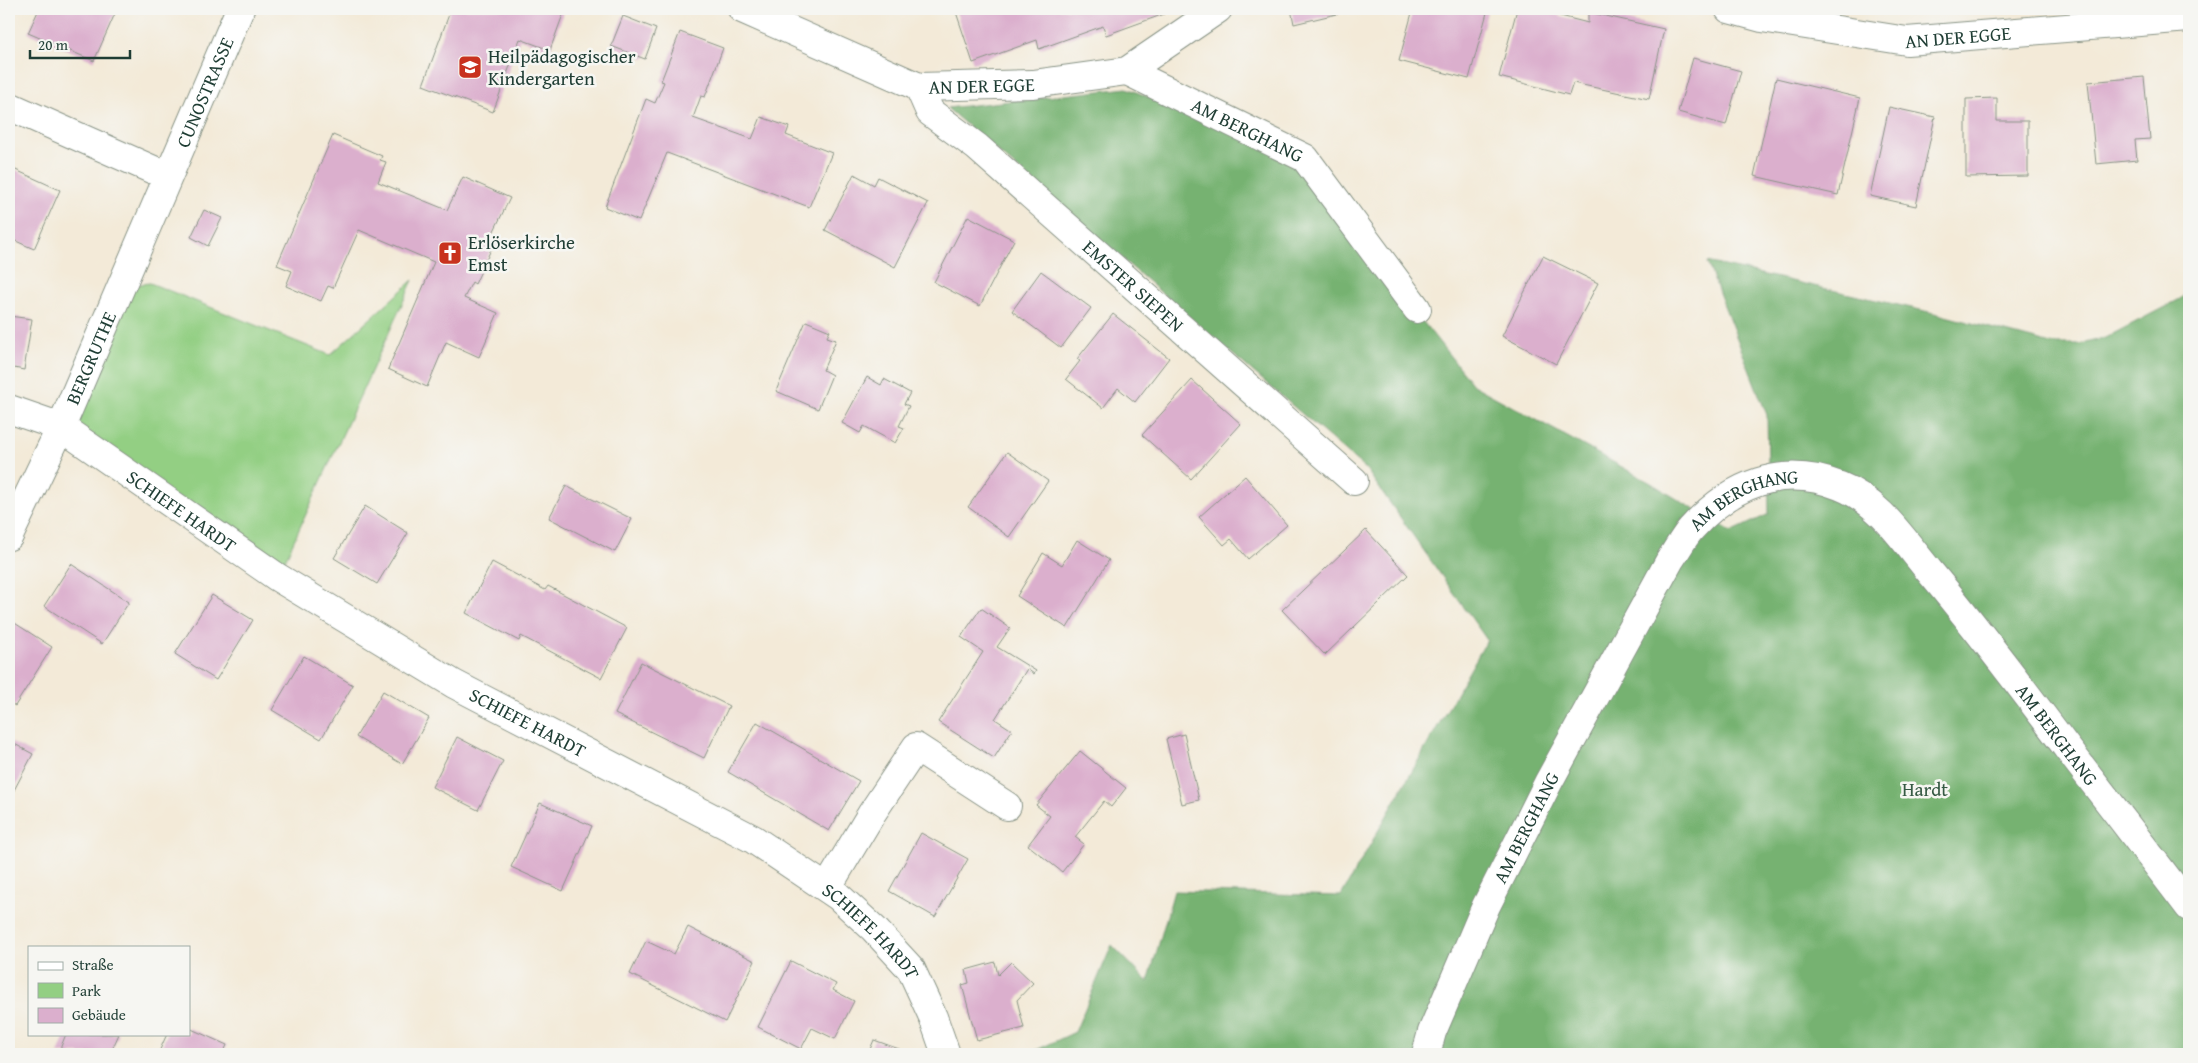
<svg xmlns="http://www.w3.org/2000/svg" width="2198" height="1063" viewBox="0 0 2198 1063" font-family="'Gentium Book Plus',serif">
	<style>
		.green { fill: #93cf83; stroke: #59865c }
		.forest { fill: #76b271; stroke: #4a7852 }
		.building { fill: #dbafcd }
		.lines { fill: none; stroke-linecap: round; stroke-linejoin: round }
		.minor-casing { stroke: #899486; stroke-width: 30 }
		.minor { stroke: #fff; stroke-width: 28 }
		.labels { text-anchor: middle; stroke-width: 5; stroke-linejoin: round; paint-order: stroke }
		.street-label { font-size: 19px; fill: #1f3d34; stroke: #f6f6f2 }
		.poi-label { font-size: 19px; fill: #1f3d34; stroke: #f6f6f2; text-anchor: start }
		.park-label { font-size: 19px; fill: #365a44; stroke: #f6f6f2 }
	</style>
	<rect width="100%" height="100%" fill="#f6f6f2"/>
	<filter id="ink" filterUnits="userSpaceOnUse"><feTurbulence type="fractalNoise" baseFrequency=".02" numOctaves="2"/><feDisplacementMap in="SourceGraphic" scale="10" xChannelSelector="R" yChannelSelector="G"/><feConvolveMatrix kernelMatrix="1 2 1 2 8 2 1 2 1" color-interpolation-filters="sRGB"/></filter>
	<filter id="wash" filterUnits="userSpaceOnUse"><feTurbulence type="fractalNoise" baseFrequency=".0096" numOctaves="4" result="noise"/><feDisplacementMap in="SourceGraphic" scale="20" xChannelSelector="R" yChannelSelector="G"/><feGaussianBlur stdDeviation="1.12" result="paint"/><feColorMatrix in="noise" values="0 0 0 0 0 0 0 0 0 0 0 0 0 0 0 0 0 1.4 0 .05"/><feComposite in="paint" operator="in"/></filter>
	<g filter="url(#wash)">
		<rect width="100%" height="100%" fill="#f3ead8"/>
		<polygon class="green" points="413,280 281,569 61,427 122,286 150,283 330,355"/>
		<polygon class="forest" points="1127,88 1294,159 1473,385 1651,483 1731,532 1769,514 1767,415 1707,262 1934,313 2051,344 2081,344 2105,338 2180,299 2189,290 2189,1054 1028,1054 1075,1032 1112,945 1148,982 1174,891 1341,896 1487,640 1366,469 947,108"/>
		<g id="blocks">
			<g class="building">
				<polygon points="39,9 117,9 94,61 28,33"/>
				<polygon points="451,9 565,9 550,50 520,39 493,112 423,85"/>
				<polygon points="955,9 1166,9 1167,13 1106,35 1103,26 1039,49 1037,40 973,63"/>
				<polygon points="1291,9 1348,9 1349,11 1294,24"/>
				<polygon points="1413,9 1488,9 1469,79 1399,61"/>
				<polygon points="1517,9 1533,9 1588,23 1588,12 1664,29 1649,99 1573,83 1569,95 1499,77"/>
				<polygon points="623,16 656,29 645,59 611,46"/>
				<polygon points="680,32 723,48 705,97 701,96 693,118 752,139 761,117 789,127 786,135 832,153 809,207 667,153 639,221 605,207 646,99 655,103 664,82 661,81"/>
				<polygon points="1693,58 1741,71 1726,125 1678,112"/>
				<polygon points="2144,77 2150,139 2135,140 2137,160 2096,164 2088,82"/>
				<polygon points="1776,78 1860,98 1838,195 1754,176"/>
				<polygon points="1997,98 1997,121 2028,121 2028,176 1966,177 1966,99"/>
				<polygon points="1889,107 1935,117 1916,206 1870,196"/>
				<polygon points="333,135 382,156 380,160 386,162 378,182 447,210 463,177 510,198 489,241 494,243 475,284 472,282 464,298 498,313 479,357 446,342 427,387 388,369 434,262 359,230 333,288 328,286 321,301 286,286 292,271 277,265"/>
				<polygon points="9,167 60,190 34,249 9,238"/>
				<polygon points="854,174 874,185 878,177 928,203 895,267 825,230"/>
				<polygon points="204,210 222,218 208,246 191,237"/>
				<polygon points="968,216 1014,240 980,306 934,282"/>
				<polygon points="1543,256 1598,283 1556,364 1502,336"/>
				<polygon points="1041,271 1091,308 1061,348 1012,311"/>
				<polygon points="1113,314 1169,358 1135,402 1118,388 1103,408 1066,379 1080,361 1077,359"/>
				<polygon points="9,316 32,319 24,370 9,367"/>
				<polygon points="806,321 830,331 827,337 836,340 823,370 832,375 818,409 776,391"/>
				<polygon points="867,377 881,385 884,379 910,393 904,404 909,406 899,426 904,428 895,443 864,426 860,433 842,423"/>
				<polygon points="1192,380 1241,424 1191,479 1142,435"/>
				<polygon points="1007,452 1048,481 1009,537 968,507"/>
				<polygon points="1245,476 1287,525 1248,559 1231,539 1224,545 1199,517"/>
				<polygon points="566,486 632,519 615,552 549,518"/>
				<polygon points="365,506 408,533 377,584 334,558"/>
				<polygon points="1366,530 1408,575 1325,655 1282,610"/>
				<polygon points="1077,540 1109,560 1067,628 1017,596 1043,553 1062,565"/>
				<polygon points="492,562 545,590 548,586 627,628 601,678 521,636 519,641 466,613"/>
				<polygon points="71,564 129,602 102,644 44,606"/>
				<polygon points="212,595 253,620 216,680 175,654"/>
				<polygon points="981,608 1010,628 997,647 1036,671 1034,674 1027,669 995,719 1012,730 994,758 938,722 983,652 961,637"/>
				<polygon points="10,620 52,647 15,706 9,702"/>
				<polygon points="304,656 353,685 321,739 272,710"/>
				<polygon points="641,662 729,706 704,758 615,714"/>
				<polygon points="383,691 429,718 402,764 356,737"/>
				<polygon points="757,722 859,781 829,831 728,772"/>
				<polygon points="1184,734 1199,800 1182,804 1166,739"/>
				<polygon points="457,737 503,761 478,810 432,787"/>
				<polygon points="9,741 33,754 12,794 9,792"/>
				<polygon points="1080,751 1126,788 1111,807 1104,801 1075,837 1084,844 1062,872 1028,845 1050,816 1036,805"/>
				<polygon points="540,803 592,826 563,891 511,867"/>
				<polygon points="921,833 968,859 935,917 889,891"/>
				<polygon points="688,927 755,961 725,1022 630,974 646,941 674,954"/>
				<polygon points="791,961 836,984 833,990 854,1001 835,1039 812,1028 801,1049 758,1027"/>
				<polygon points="995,962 998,975 1011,962 1033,983 1017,1000 1024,1028 977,1040 962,985 969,983 966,970"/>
				<polygon points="189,1028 227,1045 223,1054 158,1054 167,1034 189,1034"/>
				<polygon points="66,1034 119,1034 110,1054 58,1054"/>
				<polygon points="874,1040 913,1054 868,1054"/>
			</g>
		</g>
	</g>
	<g filter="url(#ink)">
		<use href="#blocks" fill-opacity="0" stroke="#899486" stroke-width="1"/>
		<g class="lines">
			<g class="minor-casing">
				<g id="minor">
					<path id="s1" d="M 742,9 L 919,87 L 1033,84 L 1127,71 L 1218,9"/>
					<path id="s2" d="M 1729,9 L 1762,18 L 1907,41 L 2189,18"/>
					<path id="s3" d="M 1127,71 L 1305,158 L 1417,309"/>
					<path id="s4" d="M 919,87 L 930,112 L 977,147 L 1354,481"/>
					<polyline points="9,106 167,176"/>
					<path id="s5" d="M 9,409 L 61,427 L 277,577 L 454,684 L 753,839 L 838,896 L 874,929 L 911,969 L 933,1017 L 946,1054"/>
					<path id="s6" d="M 9,536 L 61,427 L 240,9"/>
					<polyline points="827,888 872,813 916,747 1007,806"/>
					<path id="s7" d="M 1426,1054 L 1432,1032 L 1486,906 L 1548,783 L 1670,560 C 1677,550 1683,538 1691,529 C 1731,484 1782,463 1840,486 C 1879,501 1904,541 1930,572 C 1978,629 2022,688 2067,748 C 2108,801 2149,854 2189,907"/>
				</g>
			</g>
			<use href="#minor" class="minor"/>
		</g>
	</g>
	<defs>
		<g id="school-square" transform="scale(1.25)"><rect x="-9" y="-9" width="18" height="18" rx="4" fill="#c8321e" stroke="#f6f6f2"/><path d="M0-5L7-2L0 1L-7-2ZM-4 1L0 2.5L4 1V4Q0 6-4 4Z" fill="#fff"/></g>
		<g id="church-square" transform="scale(1.25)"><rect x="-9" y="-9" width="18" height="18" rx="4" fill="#c8321e" stroke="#f6f6f2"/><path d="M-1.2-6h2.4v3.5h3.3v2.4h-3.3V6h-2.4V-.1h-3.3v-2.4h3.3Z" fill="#fff"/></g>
	</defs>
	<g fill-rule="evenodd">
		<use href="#school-square" x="470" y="67"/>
		<use href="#church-square" x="450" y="253"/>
	</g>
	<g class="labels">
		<g class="street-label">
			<text dy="7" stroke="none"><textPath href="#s2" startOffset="232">AN DER EGGE</textPath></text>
			<text dy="7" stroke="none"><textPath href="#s1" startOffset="256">AN DER EGGE</textPath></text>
			<text dy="7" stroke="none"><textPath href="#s6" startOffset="485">CUNOSTRASSE</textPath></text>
			<text dy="7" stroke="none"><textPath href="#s3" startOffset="134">AM BERGHANG</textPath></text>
			<text dy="7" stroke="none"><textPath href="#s4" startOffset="295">EMSTER SIEPEN</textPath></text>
			<text dy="7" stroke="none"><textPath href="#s6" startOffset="196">BERGRUTHE</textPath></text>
			<text dy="7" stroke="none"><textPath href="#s7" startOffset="652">AM BERGHANG</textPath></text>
			<text dy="7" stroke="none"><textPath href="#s5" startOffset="202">SCHIEFE HARDT</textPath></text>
			<text dy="7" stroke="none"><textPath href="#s5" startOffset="608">SCHIEFE HARDT</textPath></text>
			<text dy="7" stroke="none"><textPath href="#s7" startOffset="1088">AM BERGHANG</textPath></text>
			<text dy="7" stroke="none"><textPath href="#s7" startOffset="248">AM BERGHANG</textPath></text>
			<text dy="7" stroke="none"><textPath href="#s5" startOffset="1012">SCHIEFE HARDT</textPath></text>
		</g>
		<g class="poi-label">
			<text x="488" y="63">Heilpädagogischer<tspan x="488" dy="22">Kindergarten</tspan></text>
			<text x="468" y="249">Erlöserkirche<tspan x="468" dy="22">Emst</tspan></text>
		</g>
		<g class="park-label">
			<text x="1925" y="796">Hardt</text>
		</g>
	</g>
	<rect width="2198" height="1063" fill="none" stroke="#f6f6f2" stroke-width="30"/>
	<rect x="28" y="946" width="162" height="90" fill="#f6f6f2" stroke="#a0aca6"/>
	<rect x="38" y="962" width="25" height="8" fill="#ffffff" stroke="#a0aca6"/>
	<text x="72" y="970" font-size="15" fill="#1f3d34">Straße</text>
	<rect x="38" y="983" width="25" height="15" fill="#93cf83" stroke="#a0aca6"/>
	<text x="72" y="996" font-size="15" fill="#1f3d34">Park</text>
	<rect x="38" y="1008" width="25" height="15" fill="#dbafcd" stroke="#a0aca6"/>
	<text x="72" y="1020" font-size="15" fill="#1f3d34">Gebäude</text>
	<path d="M30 50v8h100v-8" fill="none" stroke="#1f3d34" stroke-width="2.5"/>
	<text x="38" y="50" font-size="15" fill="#1f3d34" stroke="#f6f6f2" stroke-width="4" paint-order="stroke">20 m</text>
</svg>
